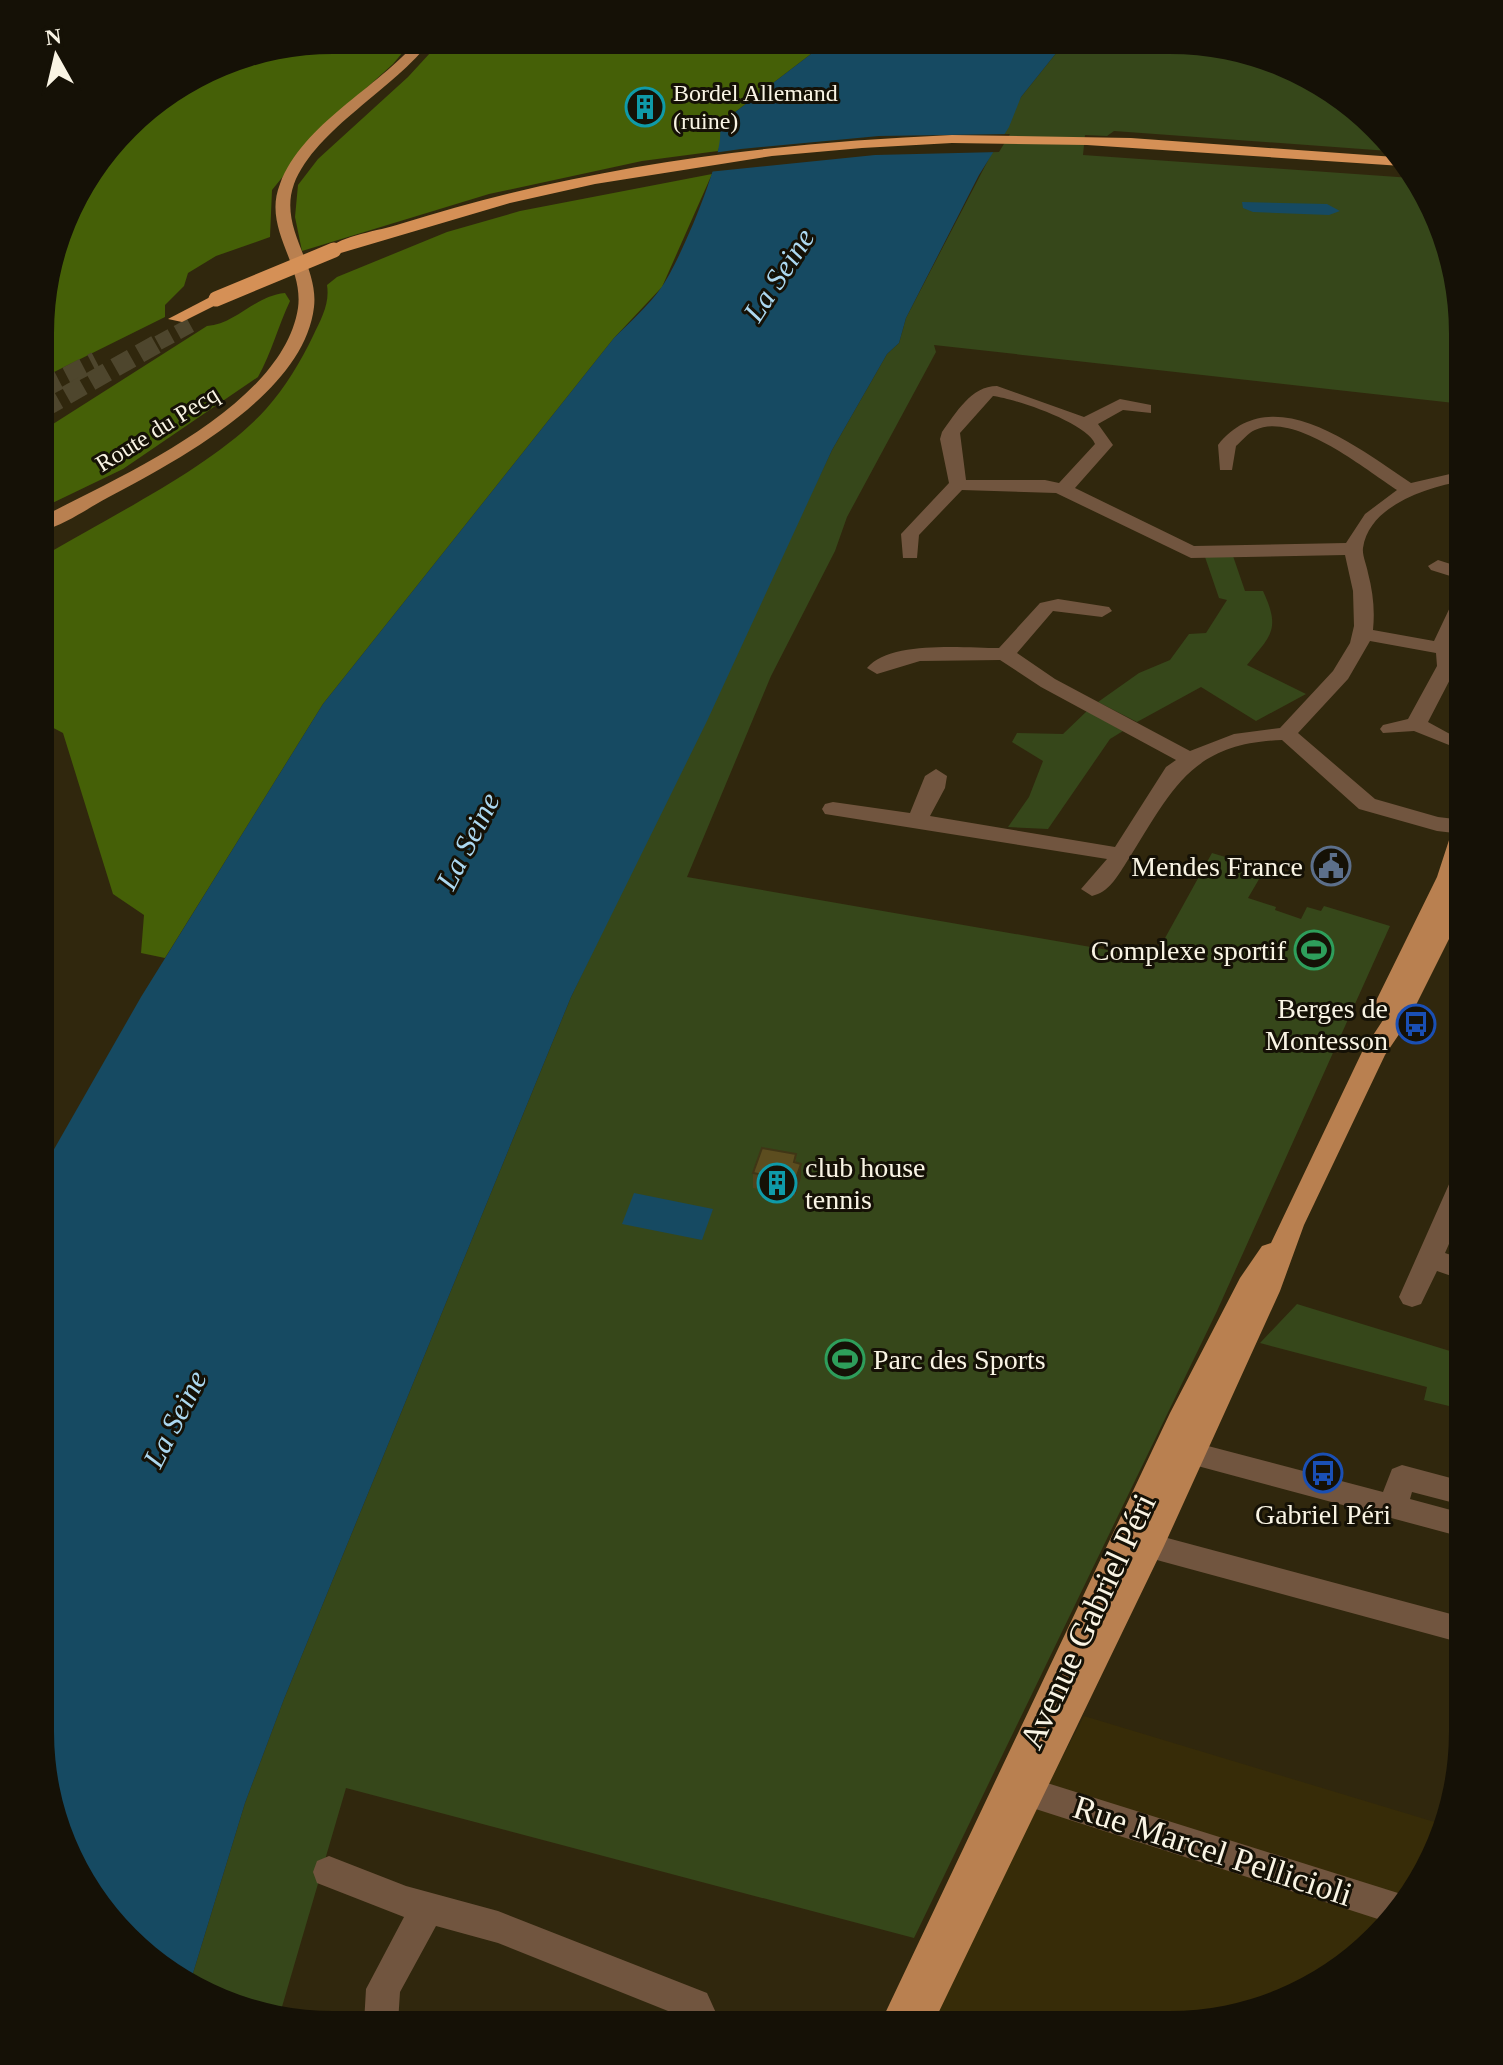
<svg xmlns="http://www.w3.org/2000/svg" width="1503" height="2065" viewBox="0 0 1503 2065" font-family="Georgia,serif">
	<style>
		.built { fill: #372c08 }
		.green { fill: #36471a }
		.forest { fill: #456007 }
		.water { fill: #164a62 }
		.pier { fill: #30270d }
		.lines { fill: none; stroke-linecap: round; stroke-linejoin: round }
		.highway-tunnel-far1 { stroke: #4e462d; stroke-width: 15; stroke-dasharray: 15 7; stroke-linecap: butt }
		.highway-tunnel { stroke: #4e462d; stroke-width: 19; stroke-dasharray: 19 9; stroke-linecap: butt }
		.minor { fill: #71553f; fill-rule: evenodd }
		.major { fill: #b98050; fill-rule: evenodd }
		.highway { fill: #d59056; fill-rule: evenodd }
		.highway-bridge { stroke: #d59056; stroke-width: 15 }
		.wall { fill: #4f421b }
		.shaded-wall { fill: #403616 }
		.building { fill: #5c4d1f; stroke: #403616; stroke-width: 2 }
		.labels { text-anchor: middle; stroke-width: 6; stroke-linejoin: round; paint-order: stroke }
		.far-poi-label { font-size: 24px; fill: #f9f4e4; stroke: #151106; text-anchor: start }
		.far-street-label { font-size: 24px; fill: #f9f4e4; stroke: #151106 }
		.poi-label { font-size: 28px; fill: #f9f4e4; stroke: #151106; text-anchor: end }
		.water-label { font-size: 30px; font-style: italic; fill: #acd8f0; stroke: #151106 }
		.near-street-label { font-size: 34px; fill: #f9f4e4; stroke: #151106 }
	</style>
	<rect width="100%" height="100%" fill="#30270d"/>
	<polygon class="built" points="1084,1716 1438,1823 1414,1894 1300,1995 1170,2025 930,2024 956,1961"/>
	<g class="green">
		<polygon points="1065,42 1209,43 1348,100 1389,151 1114,131 1107,136 1085,135 1083,155 1412,178 1433,203 1463,333 1463,404 934,345 936,352 847,517 835,551 771,676 687,877 1154,958 1212,853 1265,869 1248,898 1276,907 1275,910 1301,919 1307,907 1321,911 1324,906 1390,926 1217,1311 914,1938 346,1788 279,2017 190,1983 245,1803 284,1699 571,997 832,450 887,354 899,343 906,318 1021,97"/>
		<path d="M 1233,556 L 1245,591 L 1263,591 C 1281,630 1271,635 1247,665 L 1306,694 L 1256,721 L 1201,687 L 1137,722 L 1098,702 L 1139,673 L 1170,660 L 1189,634 L 1206,633 L 1227,600 L 1219,598 L 1205,557 Z"/>
		<polygon points="1087,711 1123,731 1110,739 1048,829 1008,827 1029,797 1043,761 1012,742 1017,733 1063,734"/>
		<polygon points="1297,1304 1463,1355 1462,1404 1453,1402 1449,1406 1424,1400 1427,1387 1260,1343"/>
	</g>
	<g class="forest">
		<polygon points="333,40 413,40 393,64 323,127 272,190 270,237 216,256 188,273 184,286 165,305 165,317 42,378 43,294 79,187 140,112 238,56"/>
		<polygon points="442,40 828,41 730,116 718,151 642,161 489,194 302,251 295,217 298,185 318,159 408,77"/>
		<path d="M 712,174 L 662,287 L 614,338 L 323,704 L 165,958 L 141,953 L 144,915 L 113,894 L 63,733 L 42,722 L 42,557 C 110,516 215,466 266,409 C 285,388 301,361 313,336 C 321,319 330,304 327,285 L 337,277 L 447,232 L 520,211 Z"/>
		<path d="M 285,293 L 290,301 C 278,326 272,352 258,377 L 123,469 L 42,508 L 42,431 L 207,326 C 236,324 254,296 285,293 Z"/>
	</g>
	<g class="water">
		<path d="M 828,41 L 1065,42 L 1021,97 L 1009,127 L 979,175 L 906,318 L 899,343 L 887,354 L 832,450 L 707,721 L 571,997 L 284,1699 L 245,1803 L 190,1983 L 170,1975 L 70,1862 L 40,1732 L 41,1172 L 141,997 L 323,704 L 614,338 C 630,322 648,306 661,288 C 679,263 724,158 720,130 L 730,116 Z"/>
		<polygon points="1242,202 1327,204 1340,211 1329,215 1253,212 1243,208"/>
		<polygon points="634,1193 713,1209 702,1240 622,1224"/>
	</g>
	<polygon class="pier" points="1010,134 999,152 875,155 708,172 713,153 741,149 879,136"/>
	<g class="lines">
		<polyline class="highway-tunnel-far1" points="158,343 191,325"/>
		<g class="highway-tunnel">
			<polyline points="42,389 96,361"/>
			<polyline points="42,409 162,341"/>
		</g>
		<g class="minor">
			<path d="M 997,386 L 1084,417 L 1120,399 L 1151,405 L 1151,413 L 1123,410 L 1098,424 L 1113,445 L 1075,488 L 1194,546 L 1346,543 L 1365,514 L 1397,490 C 1365,469 1294,411 1255,430 C 1248,433 1242,441 1236,446 L 1232,470 L 1220,470 L 1218,445 C 1272,377 1359,449 1411,483 L 1463,471 L 1463,481 C 1428,487 1369,505 1363,548 C 1362,555 1367,566 1368,573 C 1373,592 1375,610 1373,630 L 1434,641 L 1453,601 L 1463,595 L 1463,620 L 1454,638 L 1457,666 L 1428,722 L 1459,739 L 1449,745 L 1414,731 L 1383,733 L 1380,729 L 1383,725 L 1408,719 L 1437,666 L 1436,653 L 1370,641 L 1348,679 L 1298,733 L 1375,799 L 1438,817 L 1463,820 L 1463,834 L 1437,831 L 1359,809 L 1282,740 C 1188,743 1171,793 1126,863 C 1117,877 1109,892 1092,896 L 1081,889 L 1107,859 L 825,814 L 822,809 L 825,804 L 833,802 L 910,813 L 925,776 L 936,769 L 947,776 L 945,788 L 930,816 L 1115,847 L 1166,767 L 1176,760 L 1041,687 L 1000,660 L 920,661 L 877,674 L 867,668 C 890,640 965,648 999,648 L 1040,603 L 1058,599 L 1109,607 L 1112,611 L 1102,617 L 1053,611 L 1017,653 L 1055,679 L 1190,751 L 1234,734 L 1280,728 L 1333,671 L 1350,643 L 1354,626 L 1353,591 L 1345,555 L 1191,558 L 1056,493 L 962,490 L 919,535 L 917,558 L 903,558 L 901,534 L 949,483 L 940,439 L 942,432 C 956,413 971,386 997,386 ZM 993,396 C 1016,399 1087,423 1095,444 L 1059,483 L 1045,480 L 966,480 L 960,433 Z"/>
			<polygon points="1438,560 1463,568 1463,580 1431,570 1428,566"/>
			<polygon points="1463,1173 1463,1212 1445,1253 1463,1259 1463,1280 1437,1271 1421,1304 1412,1307 1403,1304 1399,1297 1450,1182 1454,1175"/>
			<polygon points="1189,1441 1383,1492 1392,1469 1402,1465 1462,1481 1462,1505 1412,1492 1410,1499 1462,1513 1462,1537 1179,1461 1175,1453 1179,1445"/>
			<polygon points="1130,1528 1462,1617 1462,1643 1120,1550 1115,1541 1120,1532"/>
			<polygon points="1028,1777 1398,1893 1410,1898 1384,1921 1017,1803 1012,1792 1017,1781"/>
			<polygon points="329,1856 406,1886 498,1911 707,1993 721,2024 686,2024 683,2017 498,1943 436,1926 400,1992 398,2023 364,2023 366,1989 404,1917 317,1883 313,1872 317,1861"/>
		</g>
		<g class="major">
			<path d="M 418,40 L 431,40 C 395,89 316,128 294,184 C 278,228 319,264 314,307 C 304,394 177,461 107,498 C 87,509 64,525 42,531 L 42,517 C 121,476 283,406 298,308 C 304,264 262,229 280,184 C 303,123 377,89 418,40 Z"/>
			<polygon points="1463,824 1463,866 1457,882 1463,881 1463,911 1408,1021 1385,1055 1304,1225 1280,1291 1164,1546 933,2024 880,2024 1170,1413 1240,1278 1262,1246 1271,1243 1362,1052 1387,1014 1377,1013 1373,1007 1437,877 1452,831"/>
		</g>
		<g class="highway">
			<path d="M 952,135 L 1131,138 L 1395,157 L 1402,166 L 1087,145 L 952,143 L 862,148 L 772,156 L 595,184 L 510,203 L 334,255 L 326,250 C 342,235 379,231 400,224 C 579,167 765,143 952,135 Z"/>
			<polygon points="216,294 224,299 222,302 182,322 168,319"/>
		</g>
		<polyline class="highway-bridge" points="216,299 334,250"/>
	</g>
	<polygon class="wall" points="796,1154 796,1162 801,1164 801,1178 795,1196 753,1188 753,1173"/>
	<polygon class="shaded-wall" points="801,1164 801,1178 795,1196 795,1181"/>
	<polygon class="building" points="762,1148 796,1154 794,1162 801,1164 795,1181 753,1173"/>
	<defs>
		<g id="building-ring" transform="scale(2)"><circle r="9.5" fill="#151106" stroke="#0f9aa8" stroke-width="1.5"/><path d="M-4-6H4V6H1V3H-1V6H-4ZM-2.5-4.3h1.7v1.8h-1.7ZM.8-4.3h1.7v1.8H.8ZM-2.5-1h1.7V.8h-1.7ZM.8-1h1.7V.8H.8Z" fill="#0f9aa8"/></g>
		<g id="civic-ring" transform="scale(2)"><circle r="9.5" fill="#151106" stroke="#5c6f8a" stroke-width="1.5"/><path d="M-.6-6.5H3V-4.5H.6V-3L4-1V1h2V6H-6V1h2V-1L-.6-3ZM-1.2 2.5V6h2.4V2.5Z" fill="#5c6f8a"/></g>
		<g id="stadium-ring" transform="scale(2)"><circle r="9.5" fill="#151106" stroke="#2e9e5b" stroke-width="1.5"/><path d="M0-5a6.5 5 0 1 0 0 10a6.5 5 0 1 0 0-10ZM-3.5-1.8h7v3.6h-7Z" fill="#2e9e5b"/></g>
		<g id="bus-ring" transform="scale(2)"><circle r="9.5" fill="#151106" stroke="#1a4fb4" stroke-width="1.5"/><path d="M-5-6H5V4H4V6H2V4H-2V6H-4V4H-5ZM-3.5-4V0h7V-4ZM-3.5 1.2v1.5H-2V1.2ZM2 1.2v1.5H3.5V1.2Z" fill="#1a4fb4"/></g>
	</defs>
	<g fill-rule="evenodd">
		<use href="#building-ring" x="645" y="107"/>
		<use href="#civic-ring" x="1331" y="866"/>
		<use href="#stadium-ring" x="1314" y="950"/>
		<use href="#bus-ring" x="1416" y="1024"/>
		<use href="#building-ring" x="777" y="1183"/>
		<use href="#stadium-ring" x="845" y="1359"/>
		<use href="#bus-ring" x="1323" y="1473"/>
	</g>
	<g class="labels">
		<g class="far-poi-label">
			<text x="673" y="101">Bordel Allemand<tspan x="673" dy="28">(ruine)</tspan></text>
		</g>
		<g class="far-street-label">
			<text transform="translate(157 429) rotate(-32)" y="8">Route du Pecq</text>
		</g>
		<g class="poi-label">
			<text x="1303" y="876">Mendes France</text>
			<text x="1286" y="960">Complexe sportif</text>
			<text x="1388" y="1018">Berges de<tspan x="1388" dy="32">Montesson</tspan></text>
			<text x="805" y="1177" text-anchor="start">club house<tspan x="805" dy="32">tennis</tspan></text>
			<text x="873" y="1369" text-anchor="start">Parc des Sports</text>
			<text x="1323" y="1524" text-anchor="middle">Gabriel Péri</text>
		</g>
		<g class="water-label">
			<text transform="translate(779 275) rotate(-57)" y="10">La Seine</text>
			<text transform="translate(468 841) rotate(-63)" y="10">La Seine</text>
			<text transform="translate(175 1419) rotate(-63)" y="10">La Seine</text>
		</g>
		<g class="near-street-label">
			<text transform="translate(1087 1621) rotate(-65)" y="12">Avenue Gabriel Péri</text>
			<text transform="translate(1213 1850) rotate(18)" y="12">Rue Marcel Pellicioli</text>
		</g>
	</g>
	<path d="M0 0H1503V2065H0ZM333 54H1170A279 279 0 0 1 1449 333V1732A279 279 0 0 1 1170 2011H333A279 279 0 0 1 54 1732V333A279 279 0 0 1 333 54Z" fill="#151106" fill-rule="evenodd"/>
	<g transform="translate(56 56) rotate(352)" stroke="#151106" stroke-width="6" paint-order="stroke">
	<path d="M0-6L14 30L0 20L-14 30Z" fill="#f9f4e4"/>
	<text y="-12" font-size="22" font-weight="bold" text-anchor="middle" fill="#f9f4e4">N</text>
	</g>
</svg>
